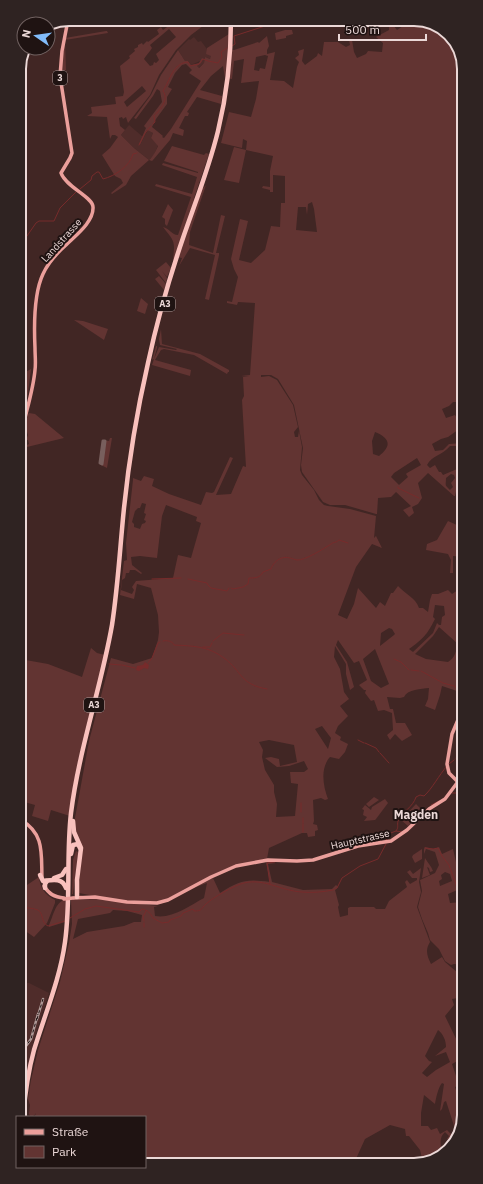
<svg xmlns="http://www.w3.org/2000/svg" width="483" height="1184" viewBox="0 0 483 1184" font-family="'IBM Plex Sans',sans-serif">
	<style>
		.built { fill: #4f2c2a }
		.green { fill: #623432; fill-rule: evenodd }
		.water { fill: #772b2b }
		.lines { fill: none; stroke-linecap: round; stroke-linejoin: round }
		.stream { stroke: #772b2b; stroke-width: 1 }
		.taxiway { stroke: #785f5d; stroke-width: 3 }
		.major { stroke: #eb9f9b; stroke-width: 3.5 }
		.highway { stroke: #f9c1bd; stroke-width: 4.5 }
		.rail-casing { stroke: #ae9896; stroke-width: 2.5 }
		.rail { stroke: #1f1312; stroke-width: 1; stroke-dasharray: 3; stroke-linecap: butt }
		.major-bridge { stroke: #eb9f9b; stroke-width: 3.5 }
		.labels { text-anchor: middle; stroke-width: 4; stroke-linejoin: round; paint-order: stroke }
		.shield { fill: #1f1312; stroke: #ae9d9c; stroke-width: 1 }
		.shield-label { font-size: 9px; font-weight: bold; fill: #ebd8d7 }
		.street-label { font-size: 10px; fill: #ebd8d7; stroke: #1f1312 }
		.quarter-label { font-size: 12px; font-weight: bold; fill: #ebd8d7; stroke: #1f1312 }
		.rim { fill: none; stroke: #ebd8d7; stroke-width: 2 }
	</style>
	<rect width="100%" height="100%" fill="#412624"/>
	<g class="built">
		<polygon points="194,37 198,42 201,41 212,56 210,59 205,57 204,63 198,68 197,66 200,61 191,65 188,61 185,61 178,50 189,39 190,40"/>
		<polygon points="129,125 143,137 139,144 140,145 147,130 153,133 151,138 158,145 154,155 149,160 134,148 121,135"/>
		<polygon points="25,983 29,983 49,993 34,1039 23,1096 22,1097 21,992"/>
	</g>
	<g class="green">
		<polygon points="69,19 65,38 106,31 107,31 108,33 65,40 66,70 61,71 64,43"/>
		<path d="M 178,19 L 202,19 L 200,23 L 203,26 L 191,35 L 176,50 L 159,75 L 150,95 L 128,123 L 126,117 L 123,119 L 122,117 L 119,118 L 120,126 L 125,130 L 121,135 L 134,148 L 149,160 C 153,157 156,150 158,146 L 151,138 L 153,133 L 147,130 L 140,145 L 139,144 L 146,128 L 144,126 L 162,102 L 160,91 L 157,89 L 153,96 L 136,119 L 134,118 L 151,95 L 161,75 L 178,50 L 185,61 L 188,61 L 191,65 L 199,63 L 202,58 L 203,58 L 201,63 L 197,66 L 199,68 L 204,63 L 205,57 L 210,59 L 211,56 L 206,54 L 207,48 L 229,34 L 228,49 L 234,50 L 258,42 L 259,43 L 267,36 L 269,46 L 267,50 L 267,54 L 275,52 L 270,80 L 284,81 L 293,88 L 297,67 L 299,62 L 295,58 L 299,55 L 298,51 L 304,49 L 302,61 L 305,65 L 317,56 L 318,53 L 322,56 L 324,42 L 338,42 L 346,47 L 350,45 L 349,40 L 352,40 L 354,52 L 357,58 L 366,54 L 368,51 L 382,52 L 383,43 L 376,37 L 389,30 L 389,27 L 393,25 L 397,30 L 403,26 L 406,20 L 417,19 L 445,29 L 461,53 L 462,182 L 458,183 C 463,192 462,201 460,210 L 462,211 L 461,387 L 462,403 L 458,404 L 456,402 L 453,402 L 449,406 L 442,409 L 446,418 L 455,415 L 462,427 L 448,437 L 441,439 L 432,444 L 435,451 L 443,450 L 449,444 L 462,443 L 462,446 L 450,446 C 442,456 432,455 427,465 L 430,468 L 435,465 L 439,472 L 441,472 L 443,475 L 457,469 L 460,478 L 462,478 L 462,485 L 458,483 L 455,496 L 454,496 L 428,473 L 418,483 L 422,498 L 418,504 L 412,507 L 414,513 L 409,517 L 403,510 L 411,506 L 396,492 L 391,497 L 378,498 L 377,514 L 376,514 L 345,505 L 330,505 L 323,502 L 302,472 L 301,465 L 303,448 L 294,405 L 278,379 L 271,375 L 261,375 L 261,377 L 269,376 L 277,380 L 293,405 L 298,427 L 294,432 L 295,437 L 298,437 L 299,431 L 302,447 L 300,470 L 302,475 L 314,490 L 319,500 L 324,505 L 328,506 L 350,509 L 376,516 L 374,538 L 376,536 L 382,548 L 372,544 L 356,567 L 338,615 L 347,619 L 354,604 L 358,588 L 376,608 L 380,602 L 385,606 L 391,593 L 393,593 L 398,586 C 404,593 416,598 419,608 L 423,608 L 428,612 L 430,600 L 432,594 L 438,594 L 448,590 L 452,594 L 461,588 L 463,591 L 463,693 L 442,686 L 440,695 L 435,710 L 425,706 L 428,699 L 429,688 C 421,689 408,689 404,697 L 400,698 L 387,697 L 390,709 L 393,709 L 396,723 L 405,723 L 412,735 L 402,741 L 395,734 L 390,740 L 387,735 L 393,730 L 392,713 L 384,710 L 378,711 L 374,700 L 371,701 L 365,693 L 366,690 L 364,690 L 359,685 L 367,680 L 359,661 L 354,663 L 338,640 L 336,645 L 347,662 L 354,687 L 350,690 L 346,674 L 346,664 L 335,646 L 334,657 L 340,669 L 344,692 L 349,699 L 340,706 L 348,716 L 338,726 L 335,733 L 341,737 L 340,740 L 348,744 L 345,752 L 339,759 L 330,757 C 320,768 323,786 328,799 L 325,800 L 321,798 L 313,800 L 314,821 L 313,824 L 317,825 L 318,830 L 315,831 L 315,836 L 308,837 L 307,833 L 302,833 L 269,848 L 267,859 C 253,862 237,864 223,870 C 204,877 172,902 154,903 C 133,904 100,897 79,893 L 78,894 L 79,895 L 83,895 L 80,896 L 78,894 L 82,850 L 75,832 L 75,818 L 89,741 L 111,658 L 133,664 L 152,658 L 158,640 L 159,632 L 158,615 L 151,588 L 137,584 L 134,599 L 120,595 L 124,561 L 127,560 L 126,543 L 133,480 L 133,478 L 141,481 L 144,476 L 154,479 L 152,486 L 169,494 L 201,505 L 206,492 L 212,493 L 214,492 L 230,457 L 233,458 L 216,495 L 231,494 L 243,466 L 246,467 L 242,400 L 244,396 L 243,377 L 249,377 L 241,376 L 250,375 L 255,303 L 238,302 L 237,305 L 227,303 L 227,301 L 232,302 L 238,277 L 234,269 L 231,259 L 240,219 L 248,221 L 239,260 L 251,263 L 265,250 L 271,226 L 280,227 L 281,203 L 285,203 L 285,176 L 273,175 L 273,192 L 270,192 L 270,190 L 262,188 L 263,186 L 270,187 L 270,171 L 273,156 L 246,150 L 239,183 L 224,180 L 234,147 L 246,150 L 247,141 L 243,139 L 242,148 L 221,143 L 229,112 L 251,117 L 256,99 L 259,81 L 241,83 L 244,59 L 234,61 L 232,79 L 225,78 L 223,66 L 211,76 L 200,90 L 222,96 L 221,104 L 197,97 L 187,112 L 189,113 L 188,116 L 185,116 L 179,128 L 184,130 L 183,136 L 173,133 L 170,140 L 153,160 L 152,161 L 149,160 L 131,176 L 126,185 L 112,194 L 111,193 L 123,183 L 121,179 L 115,176 L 102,155 L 110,148 L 118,137 L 115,135 L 112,135 L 110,139 L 107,117 L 87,116 L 92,113 L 91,107 L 116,104 L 115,97 L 123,96 L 124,92 L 120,66 L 130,58 L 129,56 L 135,51 L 134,49 L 138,47 L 138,45 L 142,43 L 143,45 L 147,41 L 148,42 L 159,34 L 157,30 L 161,27 L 163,30 ZM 169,29 L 176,37 L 156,54 L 159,60 L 156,63 L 154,62 L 153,65 L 150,66 L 144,59 C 146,55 150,52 152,48 L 150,45 ZM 265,55 L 268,56 L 265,69 L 260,68 L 259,71 L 254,70 L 256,57 ZM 186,64 L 192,70 L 189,73 L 201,81 L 171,129 L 164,138 L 162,137 L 163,136 L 152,127 L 156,119 L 167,104 L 167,97 L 172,89 L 168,87 L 175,73 L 182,65 ZM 142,86 L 146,91 L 127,107 L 124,102 ZM 312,202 L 314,209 L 317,232 L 296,230 L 298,207 L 306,207 L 307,215 L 308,204 ZM 375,432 C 390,438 392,446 379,456 L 373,454 L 372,441 ZM 417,458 L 421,465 L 407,473 L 406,474 L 408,477 L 399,485 L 391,477 L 394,473 ZM 451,474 L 454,475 L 455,478 L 451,483 L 453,487 L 450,490 C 444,484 446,486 446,478 ZM 142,503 L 146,504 L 144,513 L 146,514 L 144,520 L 146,521 L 145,523 L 142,524 L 140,529 L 134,527 L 134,524 L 132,522 L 135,511 L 138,508 L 140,508 ZM 166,505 L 197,517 L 196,521 L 201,523 L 191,558 L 178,555 L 173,578 L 136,581 L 132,587 L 134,590 L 132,594 L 121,590 L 122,580 L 125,578 L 126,573 L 129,573 L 130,570 L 135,570 L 141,574 L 142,573 L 132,565 L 131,557 L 140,556 L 157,558 L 162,516 ZM 435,605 L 444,606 L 445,615 L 442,617 L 441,625 L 439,625 L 437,623 L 433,633 L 413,652 L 409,649 C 423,639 427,635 435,619 L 433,617 ZM 439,627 L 458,644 C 456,651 455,658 448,662 L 426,659 L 415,654 L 433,636 ZM 389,628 L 392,629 L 395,634 L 394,635 L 380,646 L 381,633 ZM 375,649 L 389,684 L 381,688 L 371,681 L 363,659 ZM 322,726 L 331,738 L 328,749 L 315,729 ZM 269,740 L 294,745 L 297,762 L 280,766 L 279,759 L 271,757 L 265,758 L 277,767 L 289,766 L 304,761 L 308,769 L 304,772 L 290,772 L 291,783 L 298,784 L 295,816 L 276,817 L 277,804 L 274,792 L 274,785 L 265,770 L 262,757 L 263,750 L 259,742 Z"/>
		<polygon points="285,30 292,30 293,34 286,36 286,38 276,40 275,33"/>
		<path d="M 172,146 L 204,155 L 206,153 L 209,154 L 193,201 L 196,195 L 206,185 L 190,232 L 189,245 L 213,253 L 221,215 L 225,216 L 216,253 L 219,253 L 219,255 L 209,300 L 205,299 L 215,255 L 190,248 L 179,266 L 182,258 L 176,257 L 173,260 C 175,241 175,242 163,227 C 169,228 172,235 178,235 L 191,197 L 155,186 L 156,184 L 192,194 L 197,177 L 162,165 L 163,163 L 198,173 L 198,172 L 164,161 Z"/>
		<polygon points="168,204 173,210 167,226 165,224 165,219 162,217"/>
		<polygon points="166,262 171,268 167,277 162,271 167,278 166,283 156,270"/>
		<polygon points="159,276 166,284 164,290 155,279"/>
		<polygon points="141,298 148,304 145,314 137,311"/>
		<polygon points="74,320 83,321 108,329 104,340"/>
		<polygon points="161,329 162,344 200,354 229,370 229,372 228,372 227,374 194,355 164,349 161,350 155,360 191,370 190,376 152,365 154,359 152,360 156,346 157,346 157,348 154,359 159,347 176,350 177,349 160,345 159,339"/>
		<polygon points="31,369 28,393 23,417 20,416 20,375"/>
		<polygon points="29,413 35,414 64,438 27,447 27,445 29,444 28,440 26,440 28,435 25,426 28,414"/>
		<polygon points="110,438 112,438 107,468 99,464 103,440 109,441"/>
		<polygon points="448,521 459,526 457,531 463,535 463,557 453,556 453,573 450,573 451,560 448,554 426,550 427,544 437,540"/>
		<path d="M 91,648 L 97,653 L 105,655 C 92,709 74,761 70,816 L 51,810 L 48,821 L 32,816 L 35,805 L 21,801 L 20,659 L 48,664 L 82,677 Z"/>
		<polygon points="374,797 379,800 369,807 366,804"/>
		<polygon points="385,799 388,803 376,819 375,820 364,821 367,817 363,815 364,810 362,809 365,805 371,810 372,807"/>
		<polygon points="416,804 421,809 418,812 416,810 420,814 408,826 401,820"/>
		<path d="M 425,847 L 434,849 L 439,847 L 442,854 L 453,849 L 456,862 L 463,861 L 463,864 L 458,866 L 461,882 L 463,883 L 463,890 L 462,888 L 448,894 L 450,903 L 463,902 L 464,965 L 454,964 L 451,965 L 445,961 L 439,949 L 430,940 L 428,933 L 422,919 L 418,907 L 422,891 L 420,880 L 435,873 L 439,865 L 435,852 L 426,849 L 424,854 L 424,849 ZM 445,872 L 450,874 L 452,881 L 440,886 L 439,881 L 442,879 L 441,875 Z"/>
		<polygon points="422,849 422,859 415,863 412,857 413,855"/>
		<polygon points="76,851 78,852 78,856 73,894 72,894 73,860"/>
		<path d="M 425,858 C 428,863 431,866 433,871 L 430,872 L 429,868 L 427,867 L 430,875 L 422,878 Z"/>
		<path d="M 266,862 L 276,863 L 268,864 L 272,882 L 303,890 L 332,889 L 336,885 L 338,887 L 335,890 L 339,905 L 338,907 L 340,917 L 348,915 L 348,908 L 350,907 L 374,907 L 376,909 L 385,909 L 389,901 L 407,887 L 405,882 L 407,880 L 410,884 L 417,880 L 417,878 L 412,878 L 407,872 L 410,870 L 413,874 L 421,868 L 419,882 L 421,892 L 417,907 L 430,942 C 425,950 427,956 431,964 L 442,957 L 445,962 L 464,978 L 464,997 L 452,999 L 454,1005 L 445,1016 L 461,1049 L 460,1056 L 461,1059 L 452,1064 L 456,1076 L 464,1072 L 464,1083 L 455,1087 L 460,1103 L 464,1107 L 464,1115 L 457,1135 L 446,1101 L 444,1102 L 442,1109 L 440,1111 L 444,1084 L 442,1083 C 438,1088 436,1098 435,1104 L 424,1095 L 421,1113 L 421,1126 L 428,1126 L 431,1130 L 437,1128 L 440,1134 L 447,1130 L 456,1139 L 455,1141 L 447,1139 L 449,1136 L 445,1132 C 439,1137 440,1145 443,1153 L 430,1162 L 423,1162 L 420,1150 L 409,1136 L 406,1136 L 405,1129 L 390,1125 L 365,1139 L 355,1161 L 358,1163 L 145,1164 L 145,1117 L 34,1117 L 36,1114 L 33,1106 L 36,1114 L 33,1116 L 30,1116 L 29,1114 L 30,1105 L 28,1099 L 31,1080 L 38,1050 L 60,982 L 69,943 L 72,924 L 71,900 L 98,899 L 158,906 L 154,907 L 155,916 C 172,919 189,906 204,898 L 207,883 L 196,887 L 213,878 L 220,893 C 241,880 246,879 270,882 ZM 113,910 L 127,911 L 142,915 L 141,922 L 134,922 L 124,926 L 87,932 L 73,939 L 78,919 L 110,913 ZM 438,1030 C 443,1034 446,1040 446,1047 L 435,1056 L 446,1052 L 450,1062 L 436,1070 L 427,1077 L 422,1073 L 432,1062 L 429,1061 L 425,1056 Z"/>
		<path d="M 39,877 C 40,888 45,895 55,900 L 55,903 L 47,923 L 34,937 L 21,928 L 27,918 L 21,914 L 21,884 L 27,885 Z"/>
		<path d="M 64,900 L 66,900 L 65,922 L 49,927 L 49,925 C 53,917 55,903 64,900 Z"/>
	</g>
	<polygon class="water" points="145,662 149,665 148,669 144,668 139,671 136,670 137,666 143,665"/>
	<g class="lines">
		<g class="stream">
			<polyline points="232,46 235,44 234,36 287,19"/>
			<path d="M 153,124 L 155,122 L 154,116 C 161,109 169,99 163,91 C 170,80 173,63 188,62 L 190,66 L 199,64 L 203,59 L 208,61 L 218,63 L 222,57 L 221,52 L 227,48"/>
			<polyline points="139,145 145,133 151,126"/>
			<path d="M 80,189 L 91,180 L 92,176 L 97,172 L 99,172 L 103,179 C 115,176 130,166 133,154 L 137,153"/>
			<polyline points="20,246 36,223 39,221 54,221 60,208 77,191"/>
			<polyline points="398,487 398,488 419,498"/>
			<polyline points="152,579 181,578"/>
			<polyline points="188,579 207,583 208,585 211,588 227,591 229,588"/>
			<path d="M 231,588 L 233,589 L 243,587 L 248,584 L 249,578 C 255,578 260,578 263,572 L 271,569 C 272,565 277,559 282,558 C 287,556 292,559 297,560 C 304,561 325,548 331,544 C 333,542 336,543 339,540 L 348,543"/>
			<path d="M 163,641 C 166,640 173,641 174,645 C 193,646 208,646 224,658 C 243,672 239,684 267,689"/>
			<polyline points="213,641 223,633 244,635"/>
			<polyline points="203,647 210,647 212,643"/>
			<polyline points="394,659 401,662 409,670"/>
			<polyline points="148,663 152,658 158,643 160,642"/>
			<polyline points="109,664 121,665"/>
			<polyline points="122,665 135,668"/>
			<polyline points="411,670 419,671"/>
			<polyline points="421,671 443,683 454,686 463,692"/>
			<polyline points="358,740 364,743"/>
			<polyline points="365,743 376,748 379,752"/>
			<polyline points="380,753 389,763"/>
			<polyline points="456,758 463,755"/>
			<polyline points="449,764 454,760"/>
			<polyline points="452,793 457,793 459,799 463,798"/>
			<polyline points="301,803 301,812"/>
			<polyline points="431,805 439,801"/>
			<polyline points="303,823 303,818"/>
			<polyline points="303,824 303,832"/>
			<path d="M 396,831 C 399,827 397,826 398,821 C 402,812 413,807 416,797 L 420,795 L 424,796 C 432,789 439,775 447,766"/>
			<polyline points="386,841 388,834 396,831 403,832"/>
			<polyline points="425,848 433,849 438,848 442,856 449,865 457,887 462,886"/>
			<polyline points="270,884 267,863 275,862"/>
			<polyline points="463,887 463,888"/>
			<polyline points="21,897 21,903"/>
			<path d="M 21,907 C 26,908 33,908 38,910 C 44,914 41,923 48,926 L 65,921"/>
			<path d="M 70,918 L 85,909 L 96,906 L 139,912 L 142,909 C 148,910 150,913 153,918 L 162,923 L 169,922 L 170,920 L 181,916 L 183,913 L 193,909 L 194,911 C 203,911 200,909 206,904 C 212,898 235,885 244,883 C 264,878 282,891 302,892 C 311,893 323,892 333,890 L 337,888 L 342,878 L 360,866 L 378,859 L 386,844"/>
			<polyline points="144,921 143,917 146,911"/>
			<polyline points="144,923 144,927"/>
		</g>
		<polygon class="taxiway" points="103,441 105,441 102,464 100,463"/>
		<g class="major">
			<path d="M 20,441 C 24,417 33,393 35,370 C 36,363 35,356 35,348 C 34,327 34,293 43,274 C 48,263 57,253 66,245 C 75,236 94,222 93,207 C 93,197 66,187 61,173 L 70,158 L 72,153 L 60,76 L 62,51 L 68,20"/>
			<path d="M 21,820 C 45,834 41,854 42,878"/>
			<path d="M 44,886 C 49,894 54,897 64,898"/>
			<polyline points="74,898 95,897 127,902 157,903 168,900 211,877 236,866 268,860 297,861 313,860 358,846 391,841 407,830 429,809 445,799 457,783 457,781 449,773 447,764 452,734 463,708"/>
		</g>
		<g class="highway">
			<polyline points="73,821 74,832 81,848 77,880 77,897"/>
			<polyline points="71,854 73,845 78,844 80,848"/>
			<path d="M 40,875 L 43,881 C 52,880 62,877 66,888"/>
			<polyline points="54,878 62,875 66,869"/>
			<polyline points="45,888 45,884 47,881"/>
			<path d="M 23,1117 C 25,1094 28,1072 34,1050 C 45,1014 60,979 65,942 C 71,899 66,856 71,813 C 79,749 101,688 112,625 C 118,586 120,547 124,508 C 129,459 137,411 148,363 C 157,321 169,279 183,238 C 195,203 209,168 218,131 C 227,94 231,57 231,19"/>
		</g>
		<g class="rail-casing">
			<g id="rail">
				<polyline points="37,1019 43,999"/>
				<polyline points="21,1053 31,1039 38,1014"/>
			</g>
		</g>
		<use href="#rail" class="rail"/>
		<polyline class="major-bridge" points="64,899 73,898"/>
	</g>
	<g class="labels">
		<g class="shield">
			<rect x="53" y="71" width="14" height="14" rx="3"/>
			<rect x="155" y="297" width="20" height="14" rx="3"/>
			<rect x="84" y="698" width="20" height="14" rx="3"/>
		</g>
		<g class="shield-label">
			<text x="60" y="81">3</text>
			<text x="165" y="307">A3</text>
			<text x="94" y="708">A3</text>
		</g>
		<g class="street-label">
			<text transform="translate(61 240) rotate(-48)" y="4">Landstrasse</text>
			<text transform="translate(360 839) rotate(-13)" y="4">Hauptstrasse</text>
		</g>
		<g class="quarter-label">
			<text x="416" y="819">Magden</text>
		</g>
	</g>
	<path d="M0 0H483V1184H0ZM69 26H414A43 43 0 0 1 457 69V1115A43 43 0 0 1 414 1158H69A43 43 0 0 1 26 1115V69A43 43 0 0 1 69 26Z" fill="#2f2322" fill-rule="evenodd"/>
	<path class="rim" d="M69 26H414A43 43 0 0 1 457 69V1115A43 43 0 0 1 414 1158H69A43 43 0 0 1 26 1115V69A43 43 0 0 1 69 26Z"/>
	<rect x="16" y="1116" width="130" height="52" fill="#1f1312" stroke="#716261"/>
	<rect x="24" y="1129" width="20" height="6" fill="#eb9f9b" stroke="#716261"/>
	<text x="52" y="1136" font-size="12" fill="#ebd8d7">Straße</text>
	<rect x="24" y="1146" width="20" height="12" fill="#623432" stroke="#716261"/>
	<text x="52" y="1156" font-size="12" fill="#ebd8d7">Park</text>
	<g transform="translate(36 36) rotate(283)"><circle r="19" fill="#1f1312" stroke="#716261"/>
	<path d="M0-3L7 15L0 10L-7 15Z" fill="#82bcfa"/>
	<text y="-6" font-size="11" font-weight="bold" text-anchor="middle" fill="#ebd8d7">N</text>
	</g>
	<path d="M339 34v6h87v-6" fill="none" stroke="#ebd8d7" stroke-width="2"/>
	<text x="345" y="34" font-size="12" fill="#ebd8d7" stroke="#1f1312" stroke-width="3" paint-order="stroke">500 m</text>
</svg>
